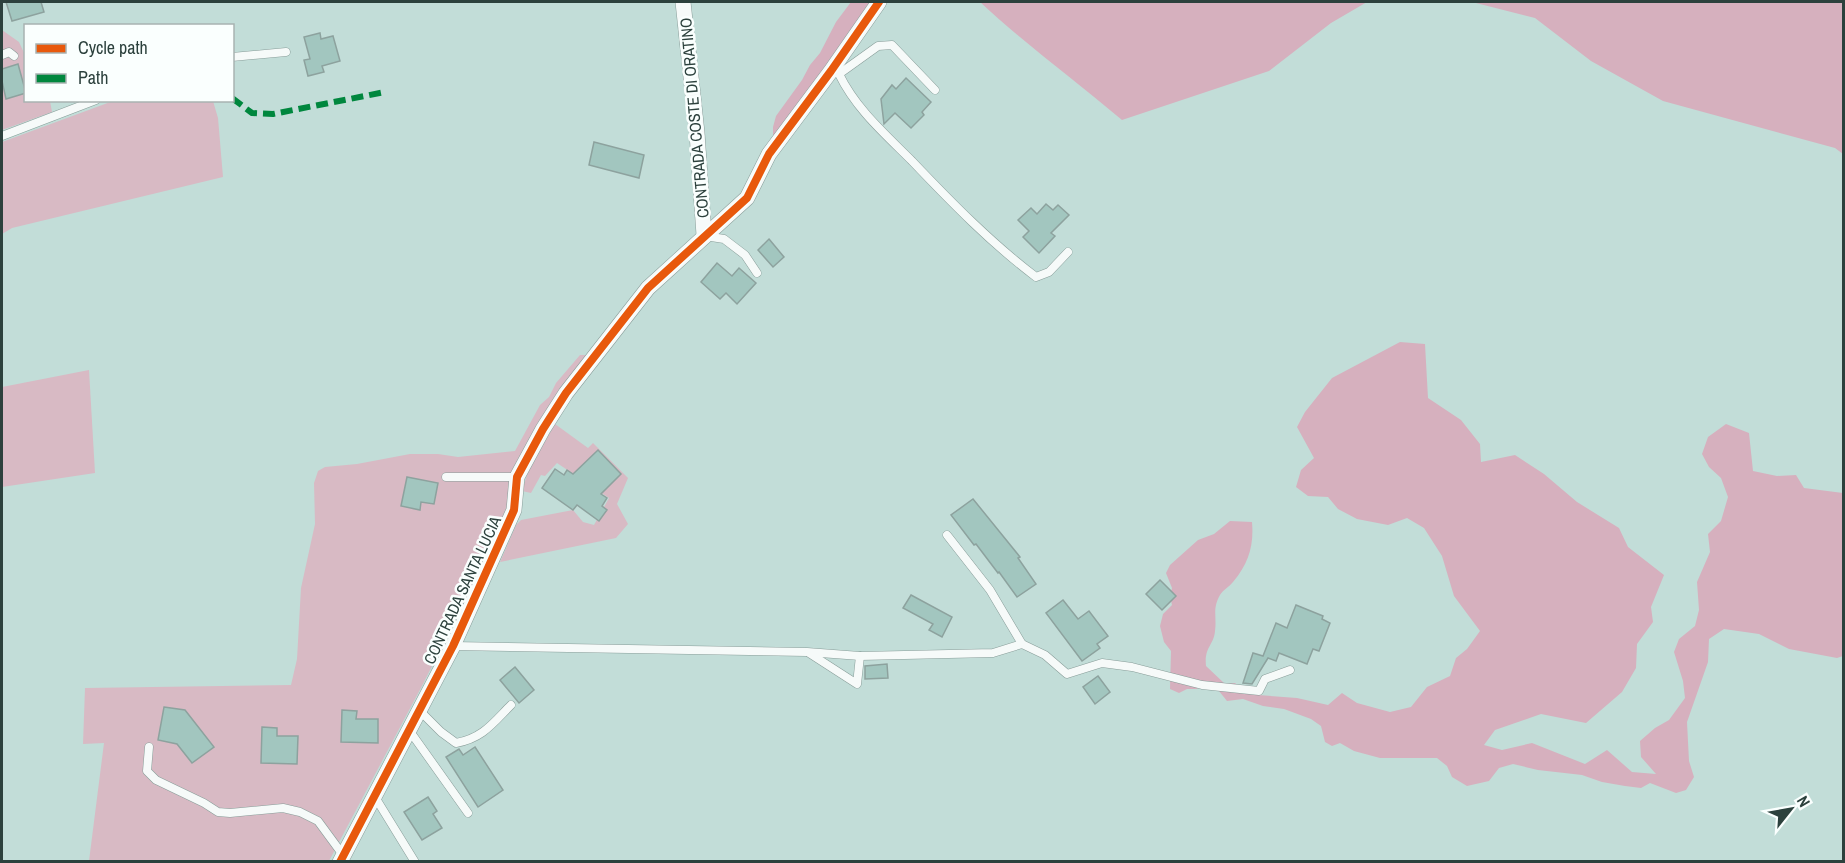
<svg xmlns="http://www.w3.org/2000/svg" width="1845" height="863" viewBox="0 0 1845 863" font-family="'Archivo Narrow',sans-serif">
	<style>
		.green { fill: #d8bac4 }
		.forest { fill: #d6b0be }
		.building { fill: #a2c6bf; stroke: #8da29e; stroke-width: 1.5 }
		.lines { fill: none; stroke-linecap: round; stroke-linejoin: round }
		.lane-casing { stroke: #889d99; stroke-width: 9 }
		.street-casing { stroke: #889d99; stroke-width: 16 }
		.lane { stroke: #f6faf9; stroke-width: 8 }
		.street { stroke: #f6faf9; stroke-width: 15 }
		.quiet { stroke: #00873e; stroke-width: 6; stroke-dasharray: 12 6; stroke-linecap: butt }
		.cycleway-casing { stroke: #fafffe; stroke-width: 11 }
		.cycleway { stroke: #e8590c; stroke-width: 8 }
		.labels { text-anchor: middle; stroke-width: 5; stroke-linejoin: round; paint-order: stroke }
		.street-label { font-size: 16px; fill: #2c413d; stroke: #fafffe }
	</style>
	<rect width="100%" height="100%" fill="#c2ddd8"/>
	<g class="green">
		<polygon points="2,30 19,42 25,55 26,100 50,101 52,112 2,130"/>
		<polygon points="113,101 213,101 218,118 223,177 12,228 2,234 2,142"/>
		<polygon points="580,355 587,355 561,391 510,510 423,684 329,861 89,861 104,743 83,744 85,688 291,685 297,659 301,588 315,524 314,483 318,471 325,467 357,464 410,454 438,454 458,457 515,451 540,405 549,397 556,383"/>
		<polygon points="89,370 95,473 2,487 2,387"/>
		<polygon points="555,424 588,448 593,443 628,478 617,504 628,524 616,538 500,562 516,525 521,520 573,510 583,522 594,525 609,498 557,463 545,476 541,475 531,493 522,491 529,468"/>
	</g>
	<g class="forest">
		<polygon points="851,2 873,2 773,137 773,127 776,116 802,80 810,65 820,53 836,22"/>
		<path d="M 980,2 L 1367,2 L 1331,23 L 1269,71 L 1122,120 C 1075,80 1025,44 980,2 Z"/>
		<polygon points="1472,2 1843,2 1843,154 1835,148 1663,101 1591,61 1535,18"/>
		<path d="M 1400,342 L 1425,344 L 1428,398 L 1461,420 L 1480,444 L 1481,462 L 1515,455 L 1544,474 L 1577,502 L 1619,528 L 1628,547 L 1664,575 L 1651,607 L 1653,622 L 1637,644 L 1636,668 L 1622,692 L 1586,723 L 1541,714 L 1495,730 L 1484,745 L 1502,750 L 1532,743 L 1585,764 L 1607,750 L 1632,772 L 1656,774 L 1641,757 L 1640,741 L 1655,728 L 1669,720 L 1685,698 L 1683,681 L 1674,652 L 1679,639 L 1695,626 L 1699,610 L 1697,582 L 1710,552 L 1708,534 L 1721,521 L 1728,497 L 1721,478 L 1709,467 L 1702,454 L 1708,437 L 1726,424 L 1749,433 L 1753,471 L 1777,476 L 1796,475 L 1804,488 L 1843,493 L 1843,656 L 1837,658 L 1789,649 L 1759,634 L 1724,629 L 1709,639 L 1708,662 L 1687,722 L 1689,761 L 1694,777 L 1686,790 L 1676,793 L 1650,783 L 1641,788 L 1625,786 L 1602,782 L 1582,775 L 1538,770 L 1513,764 L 1499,768 L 1489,781 L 1467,786 L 1452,777 L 1447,766 L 1437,758 L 1380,758 L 1354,751 L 1340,743 L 1332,746 L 1325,742 L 1321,726 L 1311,719 L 1284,709 L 1263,706 L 1243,699 L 1227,701 L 1219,691 L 1201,682 L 1197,689 L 1187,689 L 1179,693 L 1170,689 L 1171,651 L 1164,642 L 1160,626 L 1163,614 L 1172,605 L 1170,596 L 1172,588 L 1166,573 L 1170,565 L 1198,540 L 1214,534 L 1230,521 L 1252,522 C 1254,545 1249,563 1233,582 C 1229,587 1223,590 1220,595 C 1212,609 1217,617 1215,631 C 1214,645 1204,647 1206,666 L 1225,684 L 1235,683 L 1243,689 L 1258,695 L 1297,698 L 1328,705 L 1342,693 L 1357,703 L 1390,712 L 1411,707 L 1427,687 L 1450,676 L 1456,658 L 1467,649 L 1480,631 L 1454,596 L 1442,556 L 1424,528 L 1407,518 L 1388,525 L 1357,519 L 1338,509 L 1328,497 L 1308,496 L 1296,487 L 1301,470 L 1314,458 L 1297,427 L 1305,412 L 1332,378 Z"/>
	</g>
	<g class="building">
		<polygon points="6,2 41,2 44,12 12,21"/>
		<polygon points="320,33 321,39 333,36 340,61 322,66 324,72 308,76 304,60 310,59 304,37"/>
		<polygon points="18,64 26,93 6,99 2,81 2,69"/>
		<polygon points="906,78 931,102 922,112 924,115 911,128 895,113 884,124 881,99 892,85 896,89"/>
		<polygon points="594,142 644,155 639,178 589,165"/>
		<polygon points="1046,204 1053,210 1058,205 1069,215 1051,233 1055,236 1039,253 1023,237 1029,231 1018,220 1031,208 1037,214"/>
		<polygon points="769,239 784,257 773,267 758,250"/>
		<polygon points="717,263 732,276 739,268 756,283 737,304 726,293 720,299 701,282"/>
		<polygon points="598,450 621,474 601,494 607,498 602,506 607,510 599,521 577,505 573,510 542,488 555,469 564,475 567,470 573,474"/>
		<polygon points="407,477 438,483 434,504 421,502 420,510 401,506"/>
		<polygon points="973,499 1020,557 1018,558 1036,584 1017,597 999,572 998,573 976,544 974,545 951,515"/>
		<polygon points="1160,580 1176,596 1162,610 1146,594"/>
		<polygon points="911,595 952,617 942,637 929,630 933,624 903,608"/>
		<polygon points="1063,600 1078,619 1089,611 1108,636 1097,644 1100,648 1082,661 1046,613"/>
		<polygon points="1296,605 1323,616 1322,619 1330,623 1319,651 1313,649 1307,664 1279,653 1276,661 1268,658 1252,684 1243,683 1253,653 1263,656 1276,623 1287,628"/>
		<polygon points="887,664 888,678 865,679 865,666"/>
		<polygon points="515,667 534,690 519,703 500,680"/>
		<polygon points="1098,676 1110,692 1095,704 1083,687"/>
		<polygon points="164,707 185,710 214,747 192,763 177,744 158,740"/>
		<polygon points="342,710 357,711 356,719 378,719 378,743 341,742"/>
		<polygon points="262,727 277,728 277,736 298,736 297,764 261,763"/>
		<polygon points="475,747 503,790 478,807 446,757 459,749 463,755"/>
		<polygon points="428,797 437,811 433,814 442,828 422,840 404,812"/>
	</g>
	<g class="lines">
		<g class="lane-casing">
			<g id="lane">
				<polyline points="2,55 9,52 14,56"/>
				<polyline points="232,57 286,52"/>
				<path d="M 831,71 L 839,74 C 856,109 885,134 912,161 C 951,202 991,243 1036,277 L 1049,272 L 1068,252"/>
				<polyline points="839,74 878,46 892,45 935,90"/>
				<polyline points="2,136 96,100"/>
				<polyline points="705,236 724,239 745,255 757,273"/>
				<polyline points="446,477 517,477"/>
				<polyline points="947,535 990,590 1022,644"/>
				<polyline points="453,646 807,652 860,656 993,653 1022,644 1045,655 1067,674 1102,663 1132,667 1202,685 1259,691 1265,679 1290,670"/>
				<polyline points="809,653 857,684 860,656"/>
				<path d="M 419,710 L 441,732 L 456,743 C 483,738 493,723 511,705"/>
				<polyline points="409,730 468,813"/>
				<polyline points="149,747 147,771 156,780 204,803 218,812 230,813 283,808 300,812 318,821 343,855"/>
				<polyline points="375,797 415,862"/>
			</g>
		</g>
		<g class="street-casing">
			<g id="street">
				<polyline points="683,2 697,133 704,235"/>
				<polyline points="340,862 453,646 514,510 517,477 543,429 566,393 648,288 747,198 769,154 831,71 879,2"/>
			</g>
		</g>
		<use href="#lane" class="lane"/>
		<use href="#street" class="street"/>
		<polyline class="quiet" points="232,98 252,113 273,114 385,92"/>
		<g class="cycleway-casing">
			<polyline id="cycleway" points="340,862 453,646 514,510 517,477 543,429 566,393 648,288 747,198 769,154 831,71 879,2"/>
		</g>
		<use href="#cycleway" class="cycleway"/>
	</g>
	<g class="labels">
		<g class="street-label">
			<text transform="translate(694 118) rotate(-95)" y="6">CONTRADA COSTE DI ORATINO</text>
			<text transform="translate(462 590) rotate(-65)" y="6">CONTRADA SANTA LUCIA</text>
		</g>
	</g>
	<rect width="1845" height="863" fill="none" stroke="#2c413d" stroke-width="6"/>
	<rect x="24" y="24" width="210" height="78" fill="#fafffe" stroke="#a8b3b1" stroke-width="1.5"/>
	<rect x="36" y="44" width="30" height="9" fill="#e8590c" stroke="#a8b3b1" stroke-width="1.5"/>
	<text x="78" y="54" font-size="18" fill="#2c413d">Cycle path</text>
	<rect x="36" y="74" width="30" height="9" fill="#00873e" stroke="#a8b3b1" stroke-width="1.5"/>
	<text x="78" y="84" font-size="18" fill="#2c413d">Path</text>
	<g transform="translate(1791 809) rotate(59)" stroke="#fafffe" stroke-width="4.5" paint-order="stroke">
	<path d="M0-4.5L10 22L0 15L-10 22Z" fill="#2c413d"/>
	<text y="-9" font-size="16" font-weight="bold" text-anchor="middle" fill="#2c413d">N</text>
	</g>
</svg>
